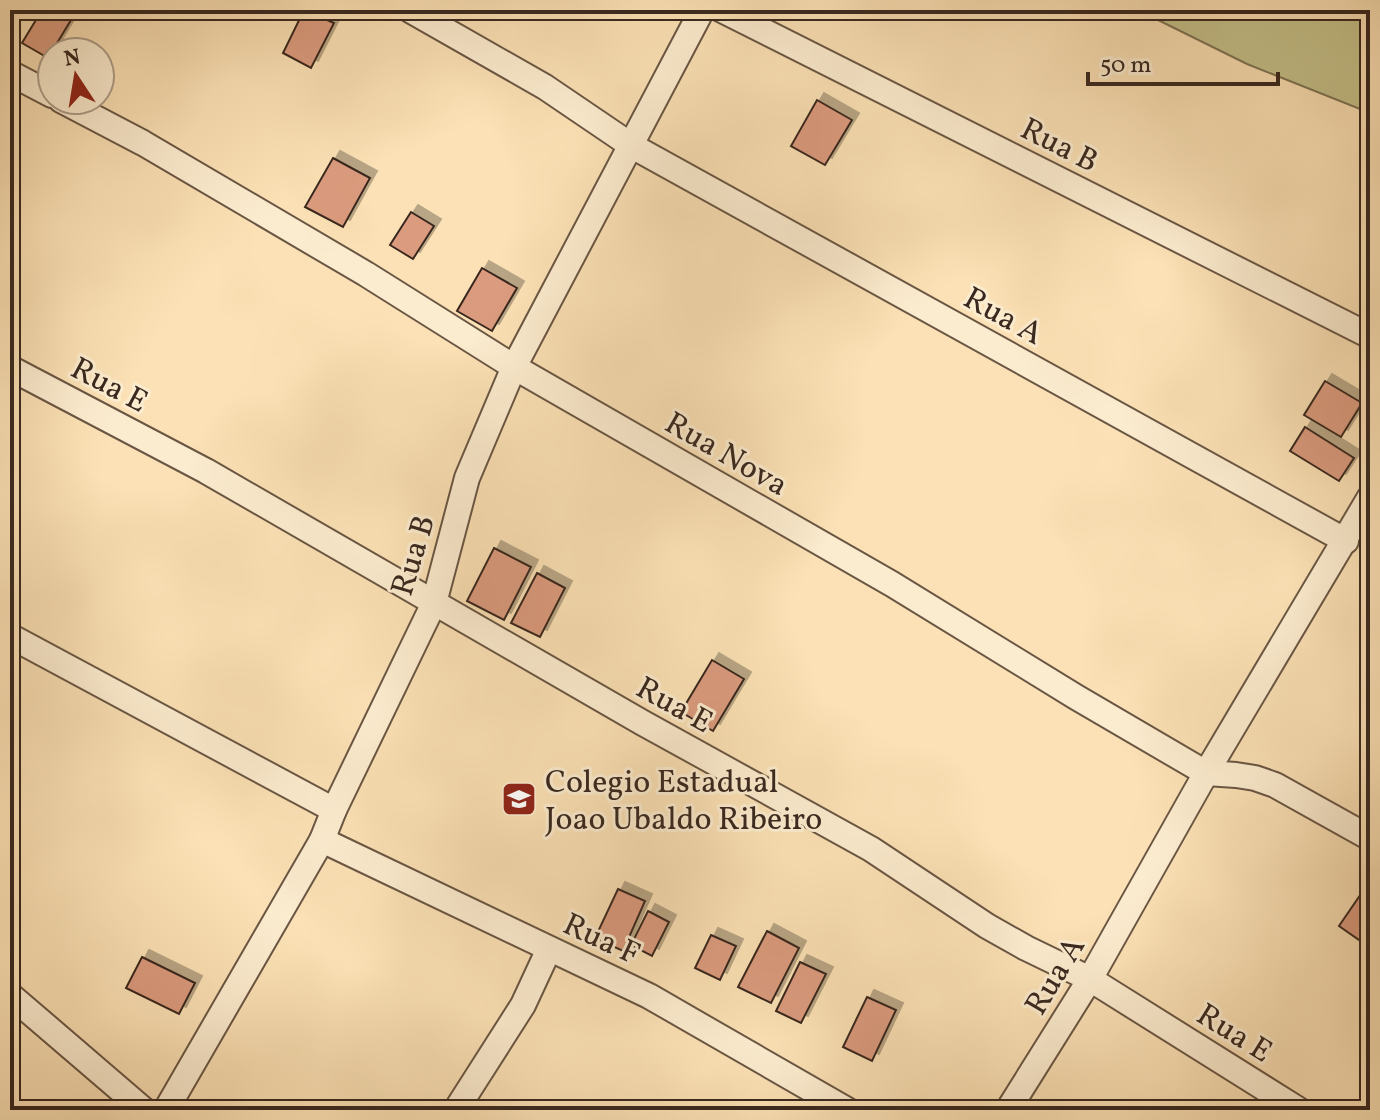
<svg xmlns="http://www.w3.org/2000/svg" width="1380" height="1120" viewBox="0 0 1380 1120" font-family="Vollkorn,serif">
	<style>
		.green { fill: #c5c18a; stroke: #7f7454; stroke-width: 2 }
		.building { fill: #db9b7e; stroke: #39281f; stroke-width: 2; filter: url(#shadow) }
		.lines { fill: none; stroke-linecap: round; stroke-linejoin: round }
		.minor-casing { stroke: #6a5644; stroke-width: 28 }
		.minor { stroke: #fceccf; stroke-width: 24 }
		.labels { text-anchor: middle; stroke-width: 6; stroke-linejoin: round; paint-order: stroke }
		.street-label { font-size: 32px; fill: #39281f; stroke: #fceccf }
		.poi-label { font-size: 32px; fill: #39281f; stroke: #fceccf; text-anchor: start }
	</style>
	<defs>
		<filter id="shadow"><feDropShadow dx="7" dy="-7" stdDeviation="0" flood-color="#0004"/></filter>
	</defs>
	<rect width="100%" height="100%" fill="#fbe1b5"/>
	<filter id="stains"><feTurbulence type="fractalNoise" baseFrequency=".0025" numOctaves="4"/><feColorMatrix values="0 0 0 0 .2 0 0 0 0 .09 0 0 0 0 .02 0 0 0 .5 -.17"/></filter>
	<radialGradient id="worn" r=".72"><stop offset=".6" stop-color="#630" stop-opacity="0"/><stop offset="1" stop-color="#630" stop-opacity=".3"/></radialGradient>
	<polygon class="green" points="1123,10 1354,10 1370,19 1370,113 1247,64 1148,15"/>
	<g class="building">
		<polygon points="42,10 54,10 71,20 48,58 22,43"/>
		<polygon points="304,10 334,23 311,68 283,53"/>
		<polygon points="817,100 852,120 825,165 791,146"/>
		<polygon points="333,158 370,178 343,227 305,207"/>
		<polygon points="411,212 434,226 413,259 390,245"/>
		<polygon points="482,268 517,288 492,331 457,311"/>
		<polygon points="1325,381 1362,403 1341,437 1304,415"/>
		<polygon points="1305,427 1354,458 1339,481 1290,451"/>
		<polygon points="494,548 531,567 504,620 467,601"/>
		<polygon points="537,573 565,588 540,637 511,623"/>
		<polygon points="712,660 744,679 713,731 681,712"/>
		<polygon points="618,889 645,901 623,951 595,938"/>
		<polygon points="1363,891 1370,896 1370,931 1362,942 1339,926"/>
		<polygon points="648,911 669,922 652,956 631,945"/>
		<polygon points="767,931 799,948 771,1003 738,987"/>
		<polygon points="711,935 736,946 720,980 695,968"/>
		<polygon points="142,957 195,983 179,1014 126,988"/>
		<polygon points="800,962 826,974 801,1023 776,1011"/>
		<polygon points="867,997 896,1010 872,1061 843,1047"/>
	</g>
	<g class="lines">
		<g class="minor-casing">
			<g id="minor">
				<polyline points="410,10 545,87 632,146 1346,541"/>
				<polyline points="722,10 1370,336"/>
				<polyline points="10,73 52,95"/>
				<polyline points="61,100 143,143 366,274 514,367 892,584 1076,697 1206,773 1236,775 1255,778 1275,785 1370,838"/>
				<polyline points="10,368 206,471 643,723 871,849 987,926 1026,948 1090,979 1299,1110"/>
				<polyline points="10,636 334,810"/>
				<polyline points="322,840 649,996 847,1110"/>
				<polyline points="10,995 144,1110"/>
				<polyline points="166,1110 322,840 334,810 434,603 467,478 514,367 702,10"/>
				<polyline points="456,1110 523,1005 549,949"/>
				<polyline points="1008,1110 1090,979 1206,773 1370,497"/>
			</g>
		</g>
		<use href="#minor" class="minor"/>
	</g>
	<defs>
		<g id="school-square" transform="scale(1.8)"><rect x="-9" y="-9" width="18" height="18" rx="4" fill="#8f2418" stroke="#fceccf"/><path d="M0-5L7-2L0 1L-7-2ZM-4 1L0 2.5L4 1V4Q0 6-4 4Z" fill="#fff"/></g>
	</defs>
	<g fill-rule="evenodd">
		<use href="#school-square" x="519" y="799"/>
	</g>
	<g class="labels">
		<g class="street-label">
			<text transform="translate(1060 144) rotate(27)" y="11">Rua B</text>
			<text transform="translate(1004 315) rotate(29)" y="11">Rua A</text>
			<text transform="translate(110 384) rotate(28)" y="11">Rua E</text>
			<text transform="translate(727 453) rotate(30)" y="11">Rua Nova</text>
			<text transform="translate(412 555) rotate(-73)" y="11">Rua B</text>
			<text transform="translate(675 704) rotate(29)" y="11">Rua E</text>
			<text transform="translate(602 938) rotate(25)" y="11">Rua F</text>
			<text transform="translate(1054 975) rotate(-59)" y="11">Rua A</text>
			<text transform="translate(1235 1032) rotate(32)" y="11">Rua E</text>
		</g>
		<g class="poi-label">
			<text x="545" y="792">Colegio Estadual<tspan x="545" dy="37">Joao Ubaldo Ribeiro</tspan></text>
		</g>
	</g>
	<rect width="1380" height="1120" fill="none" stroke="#fbe1b5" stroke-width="40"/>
	<rect x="12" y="12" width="1356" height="1096" fill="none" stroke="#39281f" stroke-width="4"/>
	<rect x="20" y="20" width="1340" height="1080" fill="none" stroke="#39281f" stroke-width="2"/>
	<g transform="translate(76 76) rotate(348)"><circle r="38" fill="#fceccf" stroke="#ae9e89" stroke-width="2"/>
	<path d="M0-6L14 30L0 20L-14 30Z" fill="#8f2418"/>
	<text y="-12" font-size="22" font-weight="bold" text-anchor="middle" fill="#39281f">N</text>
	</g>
	<path d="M1088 72v12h190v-12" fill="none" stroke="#39281f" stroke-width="4"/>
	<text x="1100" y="72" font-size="24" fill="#39281f" stroke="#fceccf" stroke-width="6" paint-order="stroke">50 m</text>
	<rect width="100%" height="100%" filter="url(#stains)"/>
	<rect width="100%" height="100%" fill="url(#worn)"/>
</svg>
